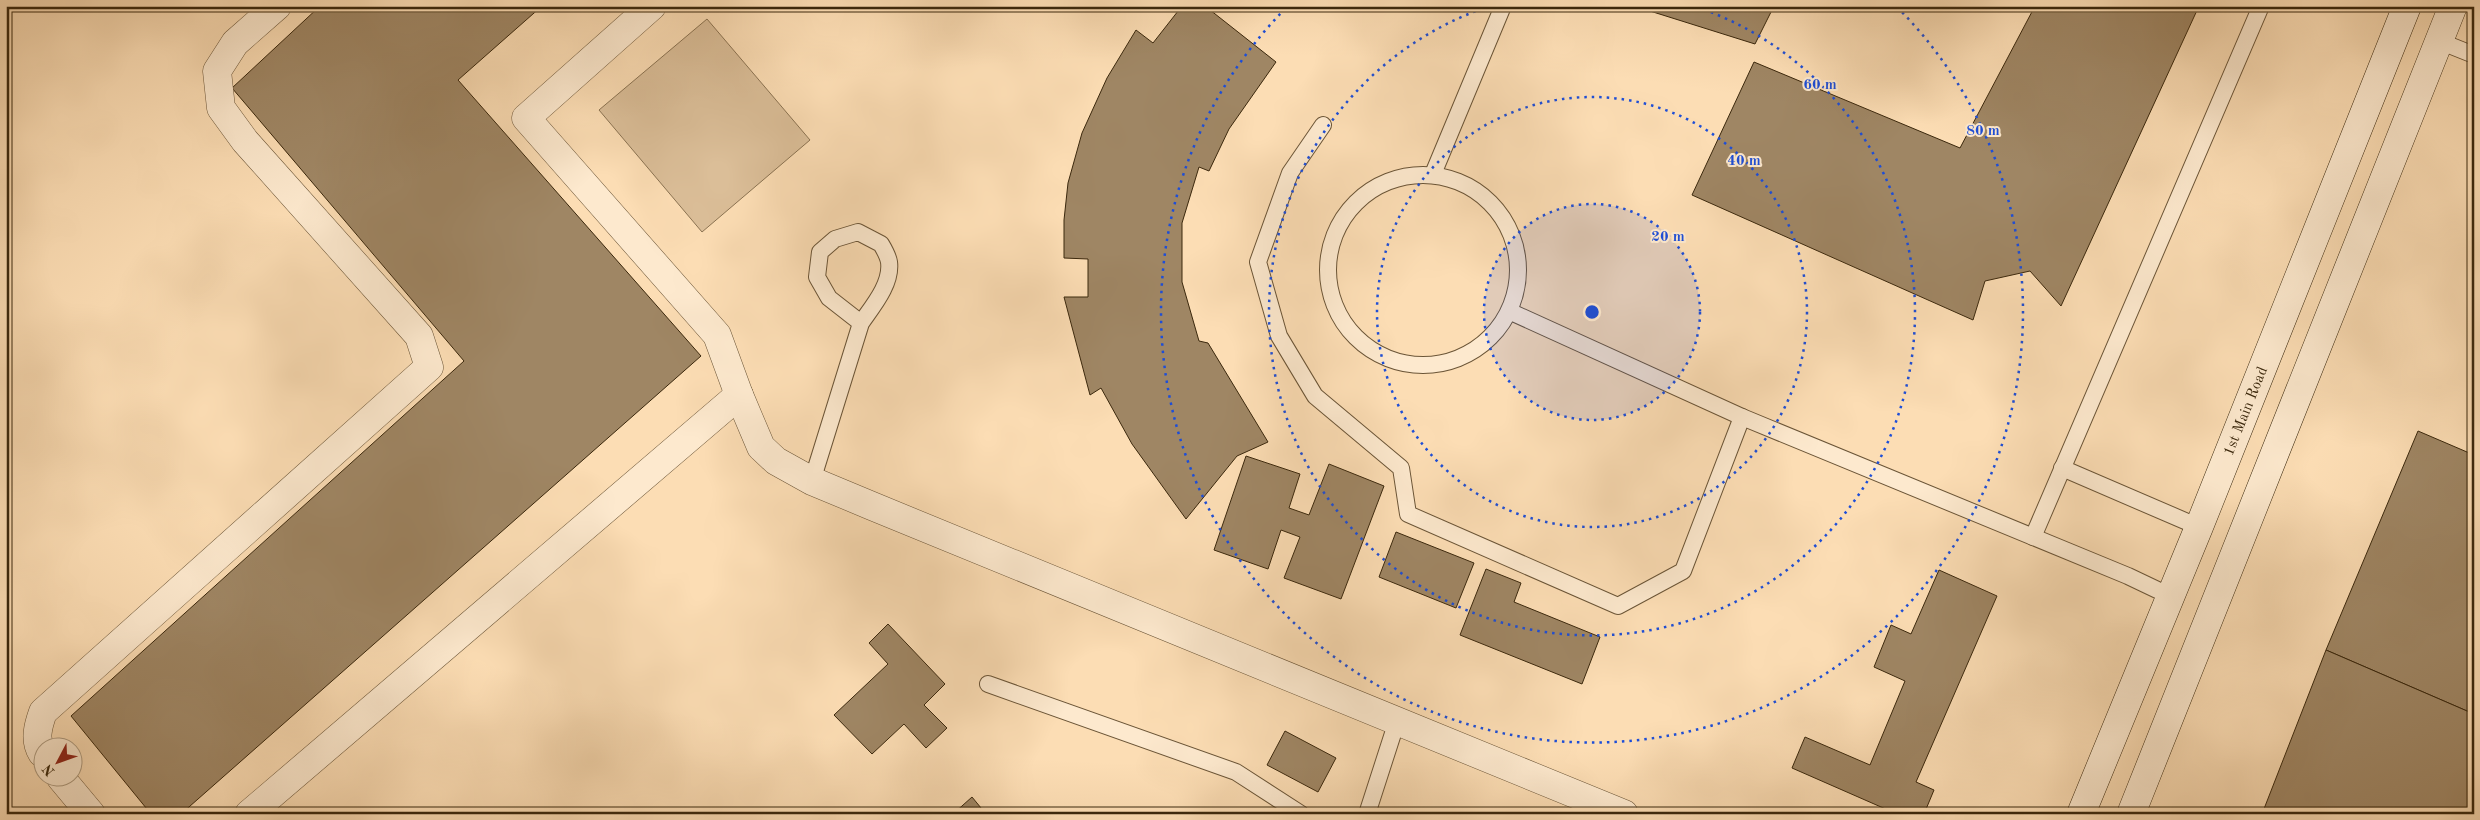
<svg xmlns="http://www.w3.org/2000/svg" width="2480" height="820" viewBox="0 0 2480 820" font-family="'Old Standard TT',serif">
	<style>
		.green { fill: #dbbe98; stroke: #8b7352 }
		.building { fill: #9f8664; stroke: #3b280d }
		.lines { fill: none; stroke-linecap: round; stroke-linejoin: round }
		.lane-casing { stroke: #6b5537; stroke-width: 18 }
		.street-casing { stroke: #6b5537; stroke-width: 29 }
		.secondary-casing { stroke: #3b280d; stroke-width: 29 }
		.lane { stroke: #fde9ce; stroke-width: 16 }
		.street { stroke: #fde9ce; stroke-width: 28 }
		.secondary { stroke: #fde9ce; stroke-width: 28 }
		.ring { fill: none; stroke: #1d4ed8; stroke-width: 2.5; stroke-dasharray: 2.5 5 }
		.labels { text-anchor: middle; stroke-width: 4; stroke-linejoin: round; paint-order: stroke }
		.street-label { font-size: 15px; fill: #3b280d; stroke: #fde9ce }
		.centre { fill: #1d4ed8; stroke: #fde9ce; stroke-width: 2.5 }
		.ring-label { font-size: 15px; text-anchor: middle; font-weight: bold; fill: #1d4ed8; stroke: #fde9ce; stroke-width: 4; stroke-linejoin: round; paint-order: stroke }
	</style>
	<rect width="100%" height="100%" fill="#fcddb4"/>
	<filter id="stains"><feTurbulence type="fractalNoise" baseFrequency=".004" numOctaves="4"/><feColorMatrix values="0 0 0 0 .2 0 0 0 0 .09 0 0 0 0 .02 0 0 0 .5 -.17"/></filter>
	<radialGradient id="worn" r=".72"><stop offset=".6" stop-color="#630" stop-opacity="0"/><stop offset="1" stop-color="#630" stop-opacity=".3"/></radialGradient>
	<polygon class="green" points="707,19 810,140 702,232 599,110"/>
	<g class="building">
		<polygon points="320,6 542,6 458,80 701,356 181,814 151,814 71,716 464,361 232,88"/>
		<polygon points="1182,6 1205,6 1276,62 1229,129 1209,171 1199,167 1182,223 1182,282 1199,341 1208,343 1268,442 1237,456 1186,519 1132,444 1101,388 1090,395 1064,297 1088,297 1088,259 1064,258 1064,220 1068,183 1082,133 1107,78 1136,30 1153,43"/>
		<polygon points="1634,6 1774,6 1755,44"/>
		<polygon points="2035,6 2199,6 2061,306 2030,271 1985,281 1973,320 1692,195 1754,62 1960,148"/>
		<polygon points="2418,431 2474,455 2474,714 2326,650"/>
		<polygon points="1246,456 1300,474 1289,508 1309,515 1329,464 1384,486 1341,599 1284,578 1300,537 1281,530 1268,569 1214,550"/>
		<polygon points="1396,532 1474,563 1456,608 1379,577"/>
		<polygon points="1486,569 1521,583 1514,602 1600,637 1582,684 1460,635"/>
		<polygon points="1939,570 1997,596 1916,782 1934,790 1924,814 1897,814 1792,768 1805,737 1870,765 1905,681 1874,667 1891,625 1911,634"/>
		<polygon points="888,624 945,684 924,705 947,728 926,748 904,724 872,754 834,715 888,664 869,643"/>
		<polygon points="2326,650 2474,714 2474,814 2262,814"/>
		<polygon points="1285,731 1336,758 1318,792 1267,765"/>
		<polygon points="972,797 986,814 953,814"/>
	</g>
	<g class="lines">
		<g class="lane-casing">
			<g id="lane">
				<polyline points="2439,41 2474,55"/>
				<polyline points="1323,125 1290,173 1258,262 1279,336 1315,396 1401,468 1408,514 1618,606 1683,571 1742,417"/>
				<polyline points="1433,174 1503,6"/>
				<circle cx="1423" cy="270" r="95"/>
				<polyline points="1511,312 1742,417 2128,576 2170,596"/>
				<polyline points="2062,468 2199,527"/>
				<path d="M 812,481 L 861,323 C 872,307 892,284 889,262 C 888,256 884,249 881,244 L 858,232 L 835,239 L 820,252 L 817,277 L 829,298 L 861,323"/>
				<polyline points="2033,537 2261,6"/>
				<polyline points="988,684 1236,772 1301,814"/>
				<polyline points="1367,814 1397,721"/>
			</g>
		</g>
		<g class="street-casing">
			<g id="street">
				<polyline points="652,6 526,118 717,335 739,395 761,447 776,461 812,481 872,506 1624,814"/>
				<path d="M 42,753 C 34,740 38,726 43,712 L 429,367 L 419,336 L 245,141 L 221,108 L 217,71 L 235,43 L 277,6"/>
				<polyline points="61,778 91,814"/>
				<polyline points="249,814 739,395"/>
			</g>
		</g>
		<g class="secondary-casing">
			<g id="secondary">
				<polyline points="2081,814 2199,527 2407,6"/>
				<polyline points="2131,814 2453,6"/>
			</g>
		</g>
		<use href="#lane" class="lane"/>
		<use href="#street" class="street"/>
		<use href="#secondary" class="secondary"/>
	</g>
	<circle cx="1592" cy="312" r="108" fill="#1d4ed8" fill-opacity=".12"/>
	<g class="ring">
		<circle cx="1592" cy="312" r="108"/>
		<circle cx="1592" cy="312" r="215"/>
		<path d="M1697 7A323 323 0 1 1 1487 7"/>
		<path d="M1897 7A431 431 0 1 1 1287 7"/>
	</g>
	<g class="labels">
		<g class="street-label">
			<text transform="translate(2245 411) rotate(-68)" y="5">1st Main Road</text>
		</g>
	</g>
	<circle cx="1592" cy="312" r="8" class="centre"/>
	<g class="ring-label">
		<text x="1820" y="89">60 m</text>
		<text x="1983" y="135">80 m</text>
		<text x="1744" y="165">40 m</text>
		<text x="1668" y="241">20 m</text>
	</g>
	<rect width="2480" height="820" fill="none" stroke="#fcddb4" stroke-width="25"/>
	<rect x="8" y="8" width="2465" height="805" fill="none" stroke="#3b280d" stroke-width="2.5"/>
	<rect x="12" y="12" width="2455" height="795" fill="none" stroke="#3b280d"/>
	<g transform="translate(58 762) rotate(229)"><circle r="24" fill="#fde9ce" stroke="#af9c81"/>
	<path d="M0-4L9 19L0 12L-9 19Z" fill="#8f2418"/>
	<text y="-8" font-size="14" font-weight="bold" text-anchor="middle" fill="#3b280d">N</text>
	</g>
	<rect width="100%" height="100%" filter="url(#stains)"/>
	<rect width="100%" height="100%" fill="url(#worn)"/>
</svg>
